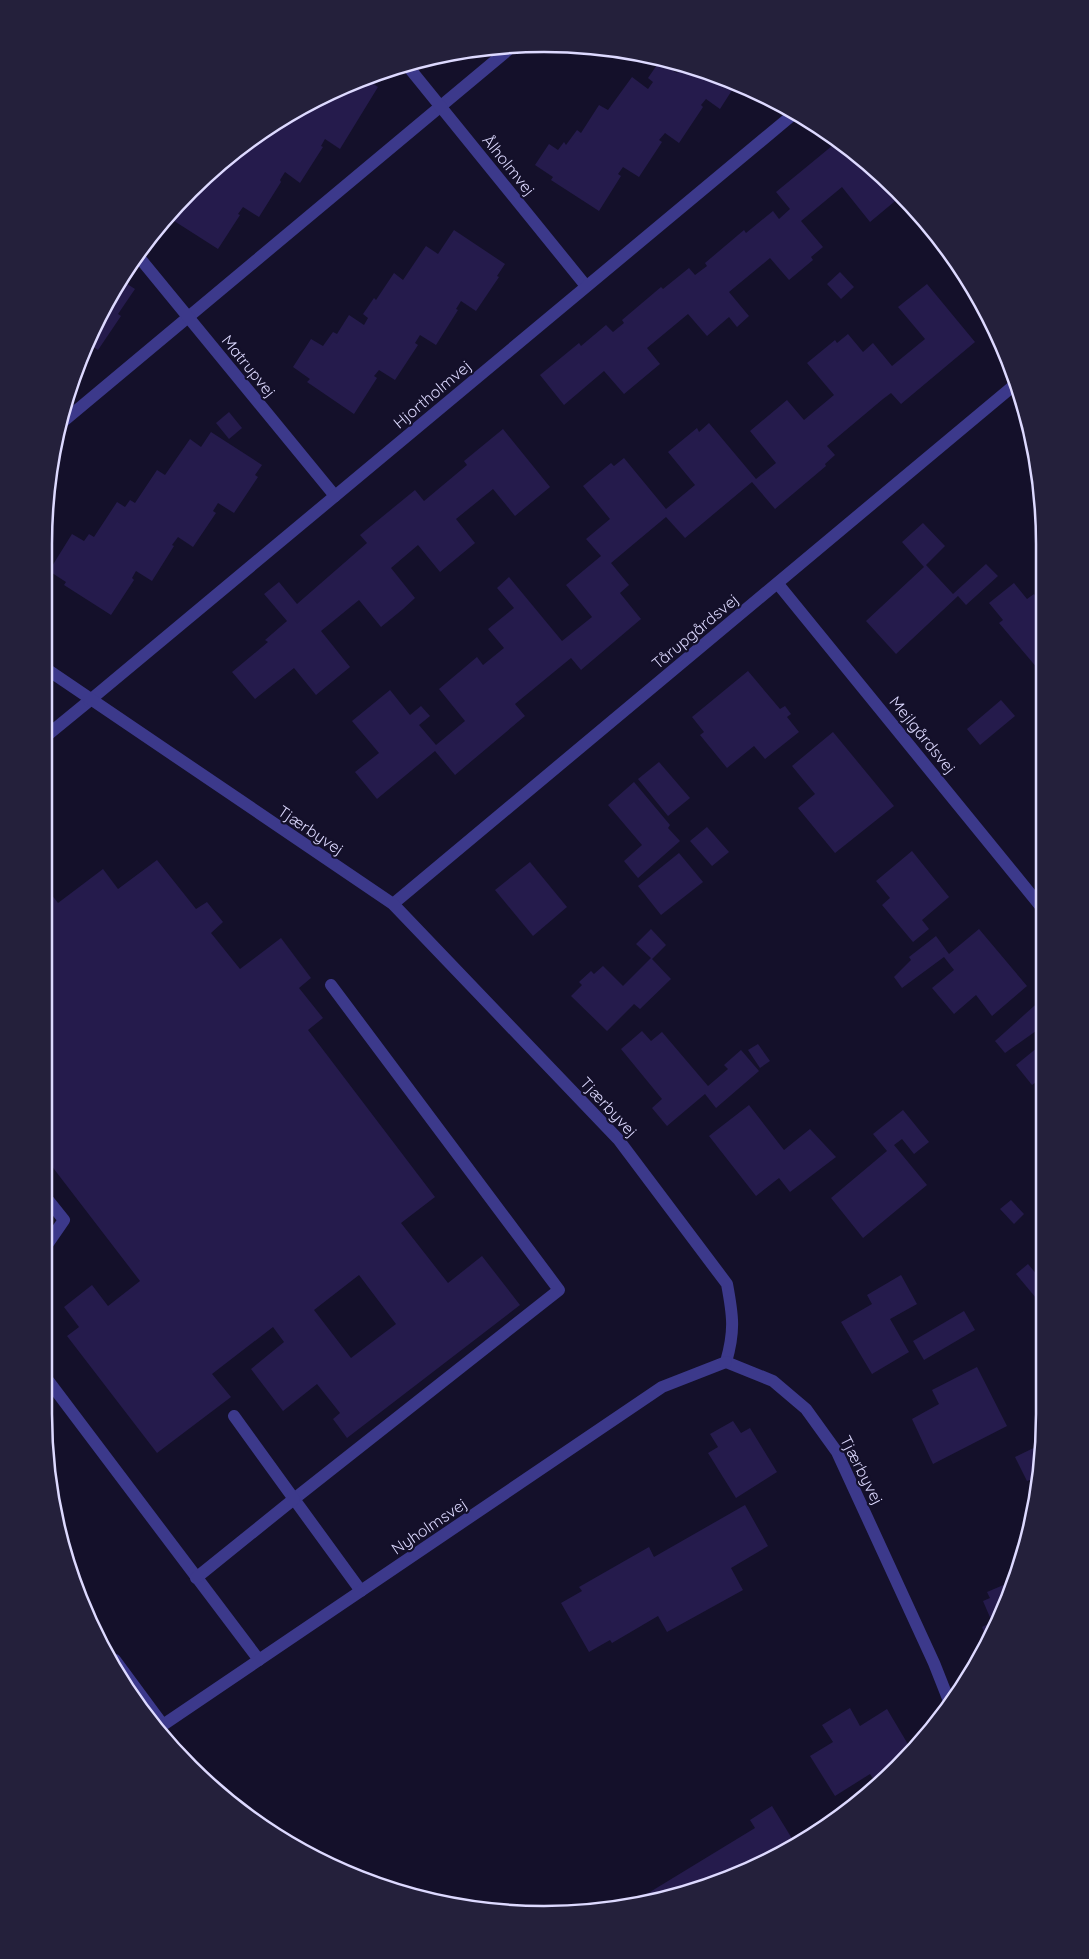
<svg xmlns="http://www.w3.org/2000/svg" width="1089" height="1959" viewBox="0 0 1089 1959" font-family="Quicksand,sans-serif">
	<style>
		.building { fill: #251b4c; fill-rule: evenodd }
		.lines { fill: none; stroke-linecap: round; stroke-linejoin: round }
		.service { stroke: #3c398b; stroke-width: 12 }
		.minor { stroke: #3c398b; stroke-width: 12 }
		.tertiary { stroke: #3c398b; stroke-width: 12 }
		.labels { text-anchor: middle; stroke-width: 4.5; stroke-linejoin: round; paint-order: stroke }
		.street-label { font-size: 16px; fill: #ddd9ff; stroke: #14102a }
		.rim { fill: none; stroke: #ddd9ff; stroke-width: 2.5 }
	</style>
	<rect width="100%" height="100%" fill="#14102a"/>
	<g class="building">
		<polygon points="659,62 677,73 682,65 705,70 736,84 720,109 706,99 701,105 703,107 679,143 665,133 659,140 662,142 639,177 623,167 618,174 621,176 599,211 551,180 553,177 535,165 549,144 558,150 564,142 566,145 577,130 581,133 599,105 608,110 632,77 648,89 653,82 648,78"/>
		<polygon points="366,79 378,87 340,149 325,139 321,146 323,147 300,183 285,172 280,180 281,182 259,217 243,207 238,214 240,215 218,249 171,219 173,216 169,214 239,147 323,96"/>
		<polygon points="838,141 875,168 900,197 870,222 842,187 801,221 823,247 811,257 813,260 789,280 770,258 729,292 749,316 737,327 729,317 707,336 688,314 647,348 660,364 624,394 604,371 564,405 540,375 579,343 581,346 606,325 613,332 624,323 622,320 661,287 663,289 689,268 695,275 707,266 705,263 744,230 746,233 773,211 779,219 790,209 776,192"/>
		<polygon points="454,230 505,264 497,276 499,277 476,311 461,301 456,309 458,310 436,345 420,335 415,343 418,345 395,380 379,370 374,376 377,378 354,414 307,382 310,379 293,367 311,339 323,346 333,332 337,334 349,315 364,325 368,318 363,314 374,298 376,300 394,273 403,280 426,246 438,254"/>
		<polygon points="840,272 854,287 841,299 827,284"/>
		<polygon points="121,280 135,289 118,314 121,316 98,350 90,345 111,294"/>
		<polygon points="927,284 975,342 901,404 891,393 883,399 827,446 835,455 825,464 826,466 775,509 752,482 685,538 666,517 611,563 629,585 620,593 641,619 581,670 571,658 515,704 525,716 455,775 435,751 377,799 355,772 379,753 352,721 390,690 410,715 421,706 430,716 419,725 436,745 465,721 439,689 477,657 483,665 504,648 488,629 514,608 497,588 509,577 562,641 592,617 566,585 601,556 586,539 610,519 583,486 611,463 614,466 624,458 666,509 695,485 668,452 697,428 699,432 709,423 756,479 776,463 750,431 787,400 804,420 834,395 807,363 835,340 837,343 848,334 863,352 873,343 892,366 925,339 898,307"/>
		<polygon points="229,412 242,428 229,439 216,423"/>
		<polygon points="503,429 550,487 515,516 493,489 456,519 475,543 440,572 418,545 391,568 415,598 403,609 381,627 359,600 321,631 350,667 316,695 294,668 255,699 232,672 268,642 265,640 287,621 264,594 279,582 297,604 367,543 360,535 415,490 424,501 467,465 464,461"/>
		<polygon points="211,432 262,465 255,475 258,477 234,513 218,503 213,511 216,513 193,547 178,537 172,545 174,546 152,581 136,571 132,578 134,580 111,615 64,585 66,582 49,571 72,534 84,541 89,534 94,537 117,502 125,507 130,500 135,503 157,470 165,475 190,439 201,447"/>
		<polygon points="1031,437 1034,447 1038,466 1025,442"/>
		<polygon points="923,523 945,546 926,565 953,594 986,564 998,576 966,605 958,596 896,654 866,621 924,567 902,542"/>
		<polygon points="1014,583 1027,599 1034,594 1041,604 1042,666 1038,669 999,623 1003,620 989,603"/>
		<polygon points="748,671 780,709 785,706 791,714 787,717 799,732 765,759 754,746 727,768 700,735 704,732 692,717"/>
		<polygon points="1001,700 1015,716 980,745 967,729"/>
		<polygon points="833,732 894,806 835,853 798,808 815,794 792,766"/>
		<polygon points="659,762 690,798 668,816 638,779"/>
		<polygon points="634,782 670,825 668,828 680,841 638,878 624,861 642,845 608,805"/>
		<polygon points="707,827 729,852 712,866 690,841"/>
		<polygon points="912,851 949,897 922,920 929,929 913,942 882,905 890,898 876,881"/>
		<polygon points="679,853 703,882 661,915 638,886"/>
		<path d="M 157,860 L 196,909 L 207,902 L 223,922 L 211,933 L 240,969 L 281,938 L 311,978 L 299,988 L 323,1018 L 308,1030 L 435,1197 L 401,1223 L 448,1283 L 482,1256 L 520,1305 L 347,1438 L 333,1419 L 340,1413 L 317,1384 L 283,1411 L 251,1369 L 284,1342 L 273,1327 L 212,1374 L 231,1397 L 157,1453 L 67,1336 L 79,1327 L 64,1307 L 92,1285 L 108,1306 L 140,1281 L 44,1156 L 44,885 L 58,903 L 103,869 L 118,889 ZM 359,1275 L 396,1324 L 351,1358 L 314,1310 Z"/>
		<polygon points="530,862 567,907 533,936 495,890"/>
		<polygon points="651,929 666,945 652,959 671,979 640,1009 634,1004 607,1031 571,996 582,985 579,982 591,971 594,974 603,966 623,986 651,958 636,944"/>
		<polygon points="979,929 1027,986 992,1016 976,995 954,1014 932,988 954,970 944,957 902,988 894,977 911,960 909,957 936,936 949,954"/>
		<polygon points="1043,998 1043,1026 1005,1053 995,1041"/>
		<polygon points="642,1031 651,1041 662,1032 708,1086 728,1069 724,1065 741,1050 759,1071 716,1108 705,1094 667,1126 652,1108 662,1099 621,1049"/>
		<polygon points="1043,1043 1043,1077 1032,1085 1016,1065"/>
		<polygon points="758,1044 770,1061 760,1068 748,1050"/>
		<polygon points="749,1105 784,1150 810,1129 836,1157 790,1192 779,1178 756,1196 709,1136"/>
		<polygon points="903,1110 929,1142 914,1154 902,1139 894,1145 927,1185 863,1238 831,1198 887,1151 873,1134"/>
		<polygon points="1011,1200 1024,1214 1014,1224 1000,1209"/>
		<polygon points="1028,1264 1044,1283 1044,1292 1036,1298 1016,1274"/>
		<polygon points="901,1275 917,1304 890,1319 909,1352 872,1374 841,1322 872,1304 867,1295"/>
		<polygon points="964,1311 975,1330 924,1360 913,1341"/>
		<polygon points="977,1367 1007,1426 933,1464 912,1419 939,1404 932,1390"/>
		<polygon points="733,1421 741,1433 750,1428 777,1472 736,1498 708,1453 718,1447 710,1434"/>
		<polygon points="1044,1443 1044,1447 1037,1488 1033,1479 1027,1481 1015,1457"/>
		<polygon points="745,1505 768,1546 731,1568 743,1590 667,1632 658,1616 612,1643 610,1640 589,1652 561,1603 582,1591 579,1587 649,1547 654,1557"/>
		<polygon points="1033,1516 1033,1517 1030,1534 1024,1520"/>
		<polygon points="1013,1581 999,1616 988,1642 982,1627 992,1622 983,1601 990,1598 987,1592"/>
		<polygon points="850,1708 860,1726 887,1709 912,1751 878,1787 870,1774 835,1796 810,1756 833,1742 822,1725"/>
		<polygon points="772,1806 796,1845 736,1877 674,1898 627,1906 755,1828 750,1820"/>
	</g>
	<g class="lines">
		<g class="service">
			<polyline points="59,425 514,45"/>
			<polyline points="45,737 89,701"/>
			<polyline points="331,985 559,1290 294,1499 361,1591"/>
			<polyline points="44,1249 64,1220 44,1195"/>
			<polyline points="44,1375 259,1660"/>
			<polyline points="196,1578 294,1499 234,1416"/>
			<polyline points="115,1660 163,1725"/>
		</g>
		<g class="minor">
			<polyline points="406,64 586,286"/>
			<polyline points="138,256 335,496"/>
			<polyline points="778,584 1042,908"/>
			<polyline points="89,701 796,112"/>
			<polyline points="393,904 1018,382"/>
		</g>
		<g class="tertiary">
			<path d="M 45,668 L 393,904 L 618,1139 L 727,1284 C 733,1316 735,1331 726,1362"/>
			<polyline points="726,1362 773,1381 806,1409 837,1452 934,1663 951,1706"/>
			<polyline points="157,1729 662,1387 726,1362"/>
		</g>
	</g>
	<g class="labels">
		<g class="street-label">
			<text transform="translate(509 165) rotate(51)" y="6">Ålholmvej</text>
			<text transform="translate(249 366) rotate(51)" y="6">Matrupvej</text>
			<text transform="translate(432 394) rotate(-40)" y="6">Hjortholmvej</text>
			<text transform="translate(695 631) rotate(-40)" y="6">Tårupgårdsvej</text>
			<text transform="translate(923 735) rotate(51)" y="6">Mejlgårdsvej</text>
			<text transform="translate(311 830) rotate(34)" y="6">Tjærbyvej</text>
			<text transform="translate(609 1107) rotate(47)" y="6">Tjærbyvej</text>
			<text transform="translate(862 1470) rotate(63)" y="6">Tjærbyvej</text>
			<text transform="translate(429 1526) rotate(-34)" y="6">Nyholmsvej</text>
		</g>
	</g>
	<path d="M0 0H1089V1959H0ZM544 52H544A492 492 0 0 1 1036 544V1414A492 492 0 0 1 544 1906H544A492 492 0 0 1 52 1414V544A492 492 0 0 1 544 52Z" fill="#24203b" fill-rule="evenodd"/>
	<path class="rim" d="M544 52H544A492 492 0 0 1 1036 544V1414A492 492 0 0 1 544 1906H544A492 492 0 0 1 52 1414V544A492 492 0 0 1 544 52Z"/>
</svg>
